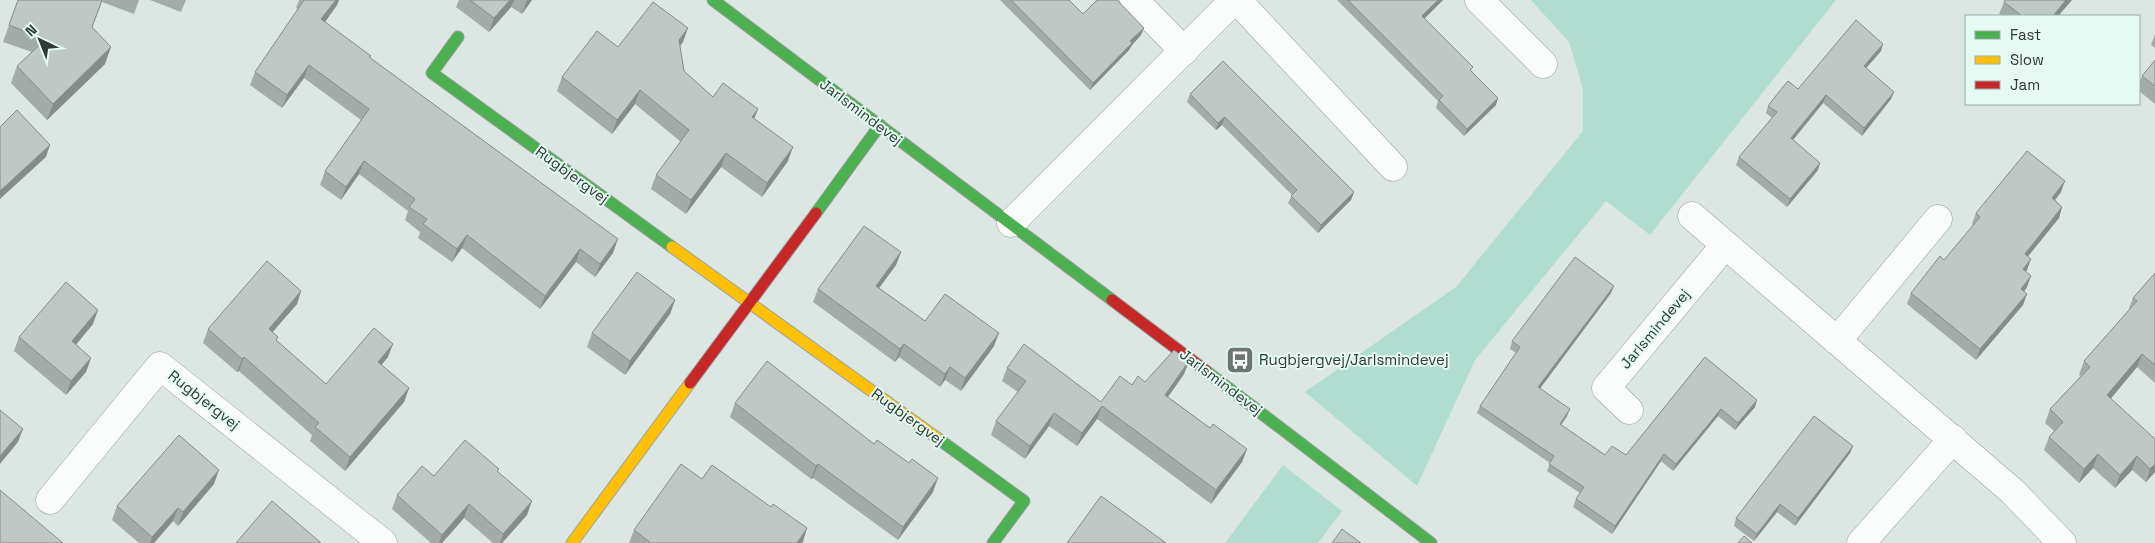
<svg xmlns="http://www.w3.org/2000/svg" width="2155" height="543" viewBox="0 0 2155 543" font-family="'Space Grotesk',sans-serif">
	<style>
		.green { fill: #b1ddd1 }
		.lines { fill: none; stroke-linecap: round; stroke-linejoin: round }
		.street-casing { stroke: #99a2a0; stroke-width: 29 }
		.fast-casing { stroke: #99a2a0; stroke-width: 13 }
		.slow-casing { stroke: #99a2a0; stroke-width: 13 }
		.jam-casing { stroke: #99a2a0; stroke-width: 13 }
		.street { stroke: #fafbfb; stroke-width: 28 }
		.fast { stroke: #4caf50; stroke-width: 11 }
		.slow { stroke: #ffc107; stroke-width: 11 }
		.jam { stroke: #c62828; stroke-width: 11 }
		.wall { fill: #a4aca9 }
		.shaded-wall { fill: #868c8a }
		.building { fill: #bfc8c5; stroke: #868c8a }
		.labels { text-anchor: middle; stroke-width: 4; stroke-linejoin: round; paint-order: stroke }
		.street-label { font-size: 15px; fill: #303936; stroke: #e4faf3 }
		.poi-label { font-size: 15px; fill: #303936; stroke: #e4faf3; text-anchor: start }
	</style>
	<rect width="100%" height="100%" fill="#dce7e4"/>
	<g class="green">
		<polygon points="1531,0 1836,0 1650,235 1606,201 1475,360 1417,486 1305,392 1456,287 1583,131 1583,89 1569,42"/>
		<polygon points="1283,465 1342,511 1318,543 1225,543"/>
	</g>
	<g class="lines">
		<g class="street-casing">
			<g id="street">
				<polyline points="1134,0 1184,51"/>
				<polyline points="1237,0 1393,167"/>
				<polyline points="1479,0 1543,64"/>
				<polyline points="1692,216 2012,491 2062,543"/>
				<polyline points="1011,223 1234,0"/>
				<polyline points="1837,341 1938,219"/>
				<polyline points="1629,410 1606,388 1725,245"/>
				<polyline points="50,500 160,366 383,543"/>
				<polyline points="1861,543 1953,439"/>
			</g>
		</g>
		<g class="fast-casing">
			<g id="fast">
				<polyline points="713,0 1112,300"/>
				<polyline points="458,37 432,73 672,247"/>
				<polyline points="816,213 880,125"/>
				<polyline points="1206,371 1431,543"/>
				<polyline points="937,438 1024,501 993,543"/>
			</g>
		</g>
		<g class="slow-casing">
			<g id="slow">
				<polyline points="672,247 937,438"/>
				<polyline points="572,543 690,383"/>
			</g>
		</g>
		<g class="jam-casing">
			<g id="jam">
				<polyline points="1112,300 1206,371"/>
				<polyline points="690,383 816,213"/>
			</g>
		</g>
		<use href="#street" class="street"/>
		<use href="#fast" class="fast"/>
		<use href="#slow" class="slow"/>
		<use href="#jam" class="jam"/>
	</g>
	<g class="wall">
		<polygon points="18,0 139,0 134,14 102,2 92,28 105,64 47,120 11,83 17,66 32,52 3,42"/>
		<polygon points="150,0 186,0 181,12"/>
		<polygon points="299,0 339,0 337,5 325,22 613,253 595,277 576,262 540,309 462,248 452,262 418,238 420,232 405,220 408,211 359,174 341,200 320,185 325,171 361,120 304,78 282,108 250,85 255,72 298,9 296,8"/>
		<polygon points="459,0 532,0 522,14 511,7 489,32 456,7"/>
		<polygon points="1000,0 1069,0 1083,14 1141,35 1132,45 1129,50 1090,90"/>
		<polygon points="1337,0 1443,0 1425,18 1472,71 1496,105 1464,136 1436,108 1438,101"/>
		<polygon points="2072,0 2058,16 2002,16 1999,14 2004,2"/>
		<polygon points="2155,34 2155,48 2151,45"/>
		<polygon points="683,42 680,46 684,71 713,97 754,119 788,161 762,197 721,167 686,214 651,189 656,175 681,142 635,104 612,134 557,91 562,77 618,47"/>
		<polygon points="1881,51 1866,68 1891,99 1862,136 1823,103 1793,140 1818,170 1787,207 1736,165 1739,157 1772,118 1766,113 1768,106 1798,89"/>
		<polygon points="2155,60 2155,104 2139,91 2139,84 2142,76"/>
		<polygon points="1190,94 1354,192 1351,200 1318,233 1288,203 1292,195 1222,125 1216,130 1187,102"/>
		<polygon points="2061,192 2055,200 2062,207 2059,218 2028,256 2027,270 2026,272 2027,287 2024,292 2027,294 2023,305 1976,360 1907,304 1911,293 1944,260 1973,225 1972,224 1976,213"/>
		<polygon points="901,252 896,265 879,288 925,321 994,346 961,391 945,380 940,387 899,357 895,362 813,302 818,289"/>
		<polygon points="2155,273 2155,383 2137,367 2111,398 2155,472 2146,482 2132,470 2115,488 2093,468 2079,483 2044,450 2049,437 2054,431 2045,423 2050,409 2081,376 2079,375 2084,361 2128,311 2133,298"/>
		<polygon points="301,291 297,304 272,332 277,341 326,384 388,357 381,365 409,388 404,402 345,471 310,441 312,435 239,371 237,372 203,343 208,329"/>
		<polygon points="1611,293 1540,388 1567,416 1561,425 1605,455 1626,455 1705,357 1755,407 1735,430 1718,416 1673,471 1661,461 1612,534 1573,507 1576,499 1580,493 1547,471 1550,463 1477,413 1480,406 1516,353 1510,349 1512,341"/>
		<polygon points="675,300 670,314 625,375 587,347 592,333"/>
		<polygon points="93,324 76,345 91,358 86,372 66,395 14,351 19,337"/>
		<polygon points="1189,361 1184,374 1168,397 1210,428 1247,449 1242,462 1211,504 1097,419 1077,446 1049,426 1025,459 991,435 996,421 1018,392 1002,381 1007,368 1101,402 1132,385 1145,382"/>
		<polygon points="735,403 933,492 898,540 813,478 811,479 730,417"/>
		<polygon points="1853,446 1850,453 1795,526 1777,512 1754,541 1734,526 1736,518"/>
		<polygon points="498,472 527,515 502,543 493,543 464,518 442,543 431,543 392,509 397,495 434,476"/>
		<polygon points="702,479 803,542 802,543 629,543 634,530"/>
		<polygon points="214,484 178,526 173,521 154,543 139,543 112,520 117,506"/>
	</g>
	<g class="shaded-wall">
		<polygon points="336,0 339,0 337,5 317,33 321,19"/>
		<polygon points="510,0 514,0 511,7 489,32 494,18"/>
		<polygon points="527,0 532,0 522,14"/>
		<polygon points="1438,0 1443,0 1420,23 1422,16"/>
		<polygon points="2066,0 2072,0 2058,16 2053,16"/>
		<polygon points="688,28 683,42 674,54 679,40"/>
		<polygon points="1144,28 1141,35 1132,45 1129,50 1090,90 1093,83 1130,41"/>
		<polygon points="1883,44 1881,51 1861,74 1864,66"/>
		<polygon points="111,47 105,64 47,120 53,104"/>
		<polygon points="309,65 304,78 282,108 287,95"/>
		<polygon points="640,90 635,104 612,134 617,120"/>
		<polygon points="1894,92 1891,99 1862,136 1864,128"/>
		<polygon points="1826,95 1823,103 1788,146 1791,138"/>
		<polygon points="1498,98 1496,105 1464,136 1467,129"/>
		<polygon points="758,109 753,122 752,117"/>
		<polygon points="1225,117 1222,125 1216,130 1218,123"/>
		<polygon points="50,145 46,157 0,199 0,191"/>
		<polygon points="793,147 788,161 762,197 767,183"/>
		<polygon points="726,153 721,167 686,214 691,200"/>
		<polygon points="364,161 359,174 341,200 346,187"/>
		<polygon points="1820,163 1818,170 1787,207 1790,199"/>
		<polygon points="2065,181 2061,192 2048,209 2052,198"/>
		<polygon points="1354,192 1351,200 1318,233 1321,225"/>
		<polygon points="2062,207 2059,218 2021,265 2025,254"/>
		<polygon points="467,235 462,248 452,262 457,249"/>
		<polygon points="618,239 613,253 595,277 600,264"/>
		<polygon points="580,249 576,262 540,309 545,296"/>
		<polygon points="901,252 896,265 871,299 876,286"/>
		<polygon points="2031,259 2027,270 2019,280 2023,269"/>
		<polygon points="2031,276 2027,287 2017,300 2021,289"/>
		<polygon points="1614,286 1611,293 1536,394 1538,387"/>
		<polygon points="301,291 297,304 264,342 269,329"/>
		<polygon points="2027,294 2023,305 1976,360 1980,349"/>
		<polygon points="675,300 670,314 625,375 630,361"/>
		<polygon points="98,310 93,324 67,355 72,341"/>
		<polygon points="999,333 994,346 961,391 965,378"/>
		<polygon points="393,344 388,357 373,375 378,362"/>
		<polygon points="904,344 899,357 895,362 900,349"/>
		<polygon points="2142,354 2137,367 2103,408 2107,395"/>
		<polygon points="244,357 239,371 237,372 242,359"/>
		<polygon points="91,358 86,372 66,395 71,381"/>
		<polygon points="1189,361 1184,374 1160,408 1165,395"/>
		<polygon points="950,367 945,380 940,387 945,374"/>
		<polygon points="409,388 404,402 345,471 350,457"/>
		<polygon points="1757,400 1755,407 1735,430 1738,423"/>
		<polygon points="1102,406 1097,419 1077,446 1082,433"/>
		<polygon points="1570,409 1567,416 1557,431 1560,424"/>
		<polygon points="1721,409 1718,416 1673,471 1676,464"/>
		<polygon points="1054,413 1049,426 1025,459 1030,446"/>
		<polygon points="23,429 18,442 0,464 0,456"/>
		<polygon points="1853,446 1850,453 1795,526 1798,518"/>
		<polygon points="1247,449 1242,462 1211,504 1216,490"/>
		<polygon points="1664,454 1661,461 1612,534 1615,526"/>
		<polygon points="2098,454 2093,468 2079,483 2084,469"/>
		<polygon points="2137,456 2132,470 2115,488 2120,475"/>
		<polygon points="818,464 813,478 811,479 816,466"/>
		<polygon points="2155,464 2155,472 2146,482 2150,469"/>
		<polygon points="219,470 214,484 178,526 183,512"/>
		<polygon points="938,478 933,492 898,540 903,527"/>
		<polygon points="532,501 527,515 502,543 500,543 503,534"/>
		<polygon points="469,504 464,518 442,543 439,543 442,535"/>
		<polygon points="1780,504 1777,512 1754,541 1757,534"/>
		<polygon points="178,508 173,521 154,543 150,543 152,537"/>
		<polygon points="807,528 803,542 802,543 797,543"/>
	</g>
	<g class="building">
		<polygon points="18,0 102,0 92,27 111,47 53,104 17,66 46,39 9,25"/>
		<polygon points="304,0 336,0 321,19 371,56 369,57 618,239 600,264 580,249 545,296 467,235 457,249 423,224 427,219 409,207 415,199 364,161 346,187 325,171 369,109 309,65 287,95 255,72"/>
		<polygon points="470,0 510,0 494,18"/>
		<polygon points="1011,0 1069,0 1083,14 1097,0 1117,0 1144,28 1130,41 1132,43 1093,83"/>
		<polygon points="1348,0 1438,0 1422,16 1473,67 1470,70 1498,98 1467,129 1439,100 1443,96"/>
		<polygon points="2005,0 2066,0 2053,16 2022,16 2004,2"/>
		<polygon points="653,2 688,28 679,40 684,71 713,97 723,83 758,109 752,117 793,147 767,183 726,153 691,200 656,175 689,130 640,90 617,120 562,77 597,31 618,47"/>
		<polygon points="1856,20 1883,44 1864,66 1894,92 1864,128 1826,95 1791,138 1820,163 1790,199 1739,157 1777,112 1768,106 1778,93 1788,81 1798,89"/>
		<polygon points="2155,60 2155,86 2142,76"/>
		<polygon points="1223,61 1354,192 1321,225 1291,196 1297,190 1225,117 1218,123 1190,94"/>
		<polygon points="17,110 50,145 0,191 0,127"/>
		<polygon points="2027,151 2065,181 2052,198 2062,207 2025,254 2031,259 2023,269 2031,276 2021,289 2027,294 1980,349 1911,293 1940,256 1944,260 1980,217 1976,213"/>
		<polygon points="864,226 901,252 876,286 925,321 945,294 999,333 965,378 950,367 945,374 904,344 900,349 818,289"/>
		<polygon points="1575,257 1614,286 1538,387 1570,409 1560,424 1605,455 1612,446 1626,455 1705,357 1757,400 1738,423 1721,409 1676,464 1664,454 1615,526 1576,499 1584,487 1549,464 1554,456 1480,406 1520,347 1512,341"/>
		<polygon points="267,261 301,291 269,329 278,337 276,340 326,384 374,328 393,344 378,362 409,388 350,457 315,427 319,423 244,357 242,359 208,329"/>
		<polygon points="637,272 675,300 630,361 592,333"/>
		<polygon points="2155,273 2155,365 2142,354 2107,395 2155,439 2155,464 2150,469 2137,456 2120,475 2098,454 2084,469 2049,437 2063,422 2050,409 2090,367 2084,361 2137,301 2133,298"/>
		<polygon points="66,282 98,310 72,341 91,358 71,381 19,337"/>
		<polygon points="1024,344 1101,402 1120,376 1132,385 1138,376 1145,382 1174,350 1189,361 1165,395 1210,428 1213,424 1247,449 1216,490 1102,406 1082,433 1054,413 1030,446 996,421 1026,381 1007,368"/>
		<polygon points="767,361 874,444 877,440 909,463 912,459 938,478 903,527 818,464 816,466 735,403"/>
		<polygon points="0,410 23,429 0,456"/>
		<polygon points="1814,416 1853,446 1798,518 1780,504 1757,534 1736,518"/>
		<polygon points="179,435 219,470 183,512 178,508 152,537 117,506"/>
		<polygon points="465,440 499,469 497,471 532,501 503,534 469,504 442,535 397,495 422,466 434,476"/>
		<polygon points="681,464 702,479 712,465 771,507 773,504 807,528 797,543 651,543 634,530"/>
		<polygon points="0,490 63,543 0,543"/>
		<polygon points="1101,496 1166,543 1067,543"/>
		<polygon points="272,501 321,543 236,543"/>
		<polygon points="1342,529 1361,543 1332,543"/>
		<polygon points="1744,536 1752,543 1738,543"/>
	</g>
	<defs>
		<g id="bus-square" transform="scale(1.4375)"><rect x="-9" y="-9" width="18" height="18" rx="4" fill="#6c7673" stroke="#e4faf3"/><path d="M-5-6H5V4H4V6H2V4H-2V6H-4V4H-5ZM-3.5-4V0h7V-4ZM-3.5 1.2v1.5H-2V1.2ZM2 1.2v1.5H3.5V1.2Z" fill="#fff"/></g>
	</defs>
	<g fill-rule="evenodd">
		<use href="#bus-square" x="1240" y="360"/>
	</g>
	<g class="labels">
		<g class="street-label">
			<text transform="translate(861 112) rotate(37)" y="5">Jarlsmindevej</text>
			<text transform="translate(572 175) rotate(36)" y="5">Rugbjergvej</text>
			<text transform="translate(1655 329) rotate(-50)" y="5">Jarlsmindevej</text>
			<text transform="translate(1221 382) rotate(37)" y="5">Jarlsmindevej</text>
			<text transform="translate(204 400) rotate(38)" y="5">Rugbjergvej</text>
			<text transform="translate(908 417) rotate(36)" y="5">Rugbjergvej</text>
		</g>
		<g class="poi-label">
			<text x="1259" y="365">Rugbjergvej/Jarlsmindevej</text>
		</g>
	</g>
	<rect x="1965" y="15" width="175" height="90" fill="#e4faf3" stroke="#9cada7"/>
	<rect x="1975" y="31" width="25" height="8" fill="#4caf50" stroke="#9cada7"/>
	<text x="2010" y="40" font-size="15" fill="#303936">Fast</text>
	<rect x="1975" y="56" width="25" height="8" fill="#ffc107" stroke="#9cada7"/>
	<text x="2010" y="65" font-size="15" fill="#303936">Slow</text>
	<rect x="1975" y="81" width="25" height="8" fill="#c62828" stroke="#9cada7"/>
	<text x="2010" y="90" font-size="15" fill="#303936">Jam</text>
	<g transform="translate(40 40) rotate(317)" stroke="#e4faf3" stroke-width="4" paint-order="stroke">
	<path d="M0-4L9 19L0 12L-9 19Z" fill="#303936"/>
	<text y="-8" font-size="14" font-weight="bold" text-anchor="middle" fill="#303936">N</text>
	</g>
</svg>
